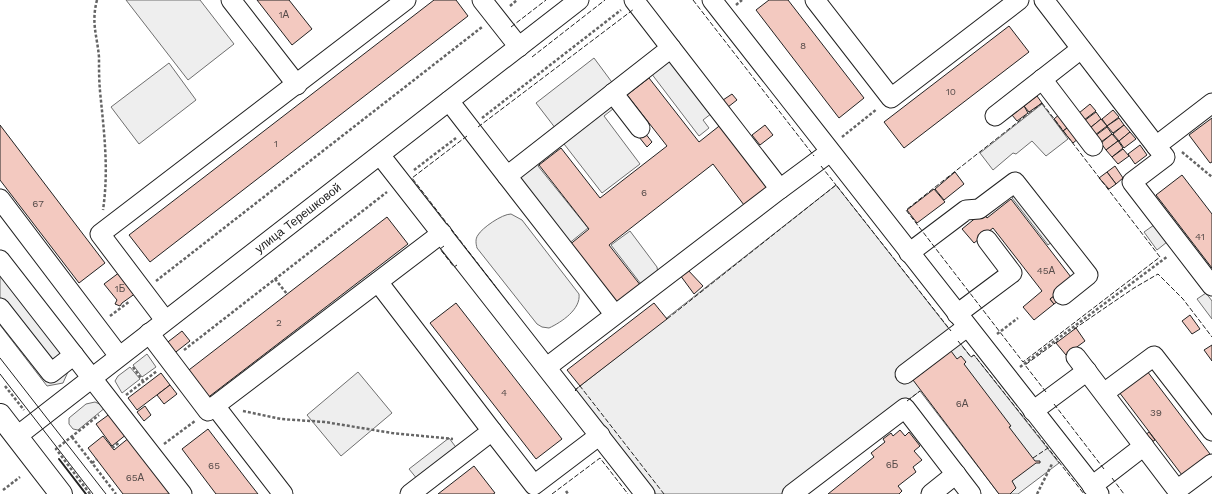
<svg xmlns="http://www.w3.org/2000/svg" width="1212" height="494" viewBox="0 0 1212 494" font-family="'Work Sans',sans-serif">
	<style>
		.green { fill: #eee; stroke: #6f6f6f }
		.parking { fill: #ededed; stroke: #6f6f6f }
		.building { fill: #f3c9c0; stroke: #222 }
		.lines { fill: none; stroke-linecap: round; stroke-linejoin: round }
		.minor-casing { stroke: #222; stroke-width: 21 }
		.major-casing { stroke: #222; stroke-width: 24 }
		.path { stroke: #646464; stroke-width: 2.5; stroke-dasharray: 3 2; stroke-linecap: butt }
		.minor { stroke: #fff; stroke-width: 19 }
		.major { stroke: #fff; stroke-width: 22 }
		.tram { stroke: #222; stroke-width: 1 }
		.fence { stroke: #222; stroke-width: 1; stroke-dasharray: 5 2; stroke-linecap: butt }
		.wall { stroke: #222; stroke-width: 2 }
		.labels { text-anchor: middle; stroke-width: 3; stroke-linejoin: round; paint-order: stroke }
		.number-label { font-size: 10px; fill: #564c4a }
		.street-label { font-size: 12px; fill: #222; stroke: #fff }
	</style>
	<rect width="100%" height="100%" fill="#fff"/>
	<g class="green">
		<polygon points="126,0 200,0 234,44 188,80"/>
		<polygon points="594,58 614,85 556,129 536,103"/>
		<polygon points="674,60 716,110 703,120 709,128 699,136 651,73 666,61"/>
		<polygon points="169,63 196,100 139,144 111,107"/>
		<polygon points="614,99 618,105 604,116 640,164 602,193 561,140"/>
		<polygon points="1042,104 1068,139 1046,156 1032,141 1016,154 1013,153 993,170 980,153"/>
		<polygon points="537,160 540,164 538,166 588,228 567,245 518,176"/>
		<polygon points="836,185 971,357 974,355 1059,463 1018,494 999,494 920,391 785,494 656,494 575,390"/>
		<polygon points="1019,192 1055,239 1048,245 1012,198"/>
		<path d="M 511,214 L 522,220 L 579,294 C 581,309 562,322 549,328 L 542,327 L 537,324 L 477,248 C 476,244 475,239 478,235 C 482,228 502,214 511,214 Z"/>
		<polygon points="630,231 657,267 658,274 644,288 611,245"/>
		<polygon points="0,274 71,365 63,383 47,386 0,325"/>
		<polygon points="147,354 156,367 142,377 133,365"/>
		<polygon points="130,367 140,379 122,393 115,381 118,376"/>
		<polygon points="358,372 392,413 341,456 307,415"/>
		<polygon points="95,402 106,407 78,430 73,429 69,424 69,418 86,404"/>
	</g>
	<g class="parking">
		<polygon points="1154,225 1167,242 1157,250 1144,232"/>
		<polygon points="1206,293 1212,301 1212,319 1197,299"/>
		<polygon points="449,438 458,450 418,480 409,469"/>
	</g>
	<g class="building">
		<polygon points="257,0 289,0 312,29 292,45"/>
		<polygon points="434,0 456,0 468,16 150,262 129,235"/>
		<polygon points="769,0 788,0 864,98 839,118 756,10"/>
		<polygon points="1009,26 1029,52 904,148 884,122"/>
		<polygon points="649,78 699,142 723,123 770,185 744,205 713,164 609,245 641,286 615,306 568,246 589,229 539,165 561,148 600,198 667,146 627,95"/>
		<polygon points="732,94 737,100 728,107 723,100"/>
		<polygon points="1037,96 1042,103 1029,112 1024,106"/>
		<polygon points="1090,104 1096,111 1084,120 1079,113"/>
		<polygon points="1024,106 1028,113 1017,121 1012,115"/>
		<polygon points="1113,110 1119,117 1107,126 1102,119"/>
		<polygon points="1096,112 1101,119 1090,128 1084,121"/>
		<polygon points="1061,113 1070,126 1063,131 1054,119"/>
		<polygon points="1119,118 1124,125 1113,133 1107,126"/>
		<polygon points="1212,118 1212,162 1210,163 1189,135"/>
		<polygon points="1101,119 1107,126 1095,135 1090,128"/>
		<polygon points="0,125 105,263 79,283 0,180"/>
		<polygon points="765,125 773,135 760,145 752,135"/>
		<polygon points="1124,125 1130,132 1119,141 1113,134"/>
		<polygon points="1070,126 1079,138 1073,143 1063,131"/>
		<polygon points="1107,127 1112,134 1101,142 1095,136"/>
		<polygon points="1130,132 1136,139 1124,148 1119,141"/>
		<polygon points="645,133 652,142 647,147 639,137"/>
		<polygon points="1112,134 1118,141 1106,150 1101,143"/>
		<polygon points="1118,141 1123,148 1112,157 1106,150"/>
		<polygon points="1140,145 1147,155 1135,164 1128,154"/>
		<polygon points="1123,149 1129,156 1118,164 1112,157"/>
		<polygon points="1115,166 1123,178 1116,184 1107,172"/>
		<polygon points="955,172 964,184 944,200 935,189"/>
		<polygon points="1107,172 1116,184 1109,189 1099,178"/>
		<polygon points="1182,175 1212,214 1212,268 1156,195"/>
		<polygon points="934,189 945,202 917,223 907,210"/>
		<polygon points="1011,199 1074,281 1050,299 1054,304 1034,320 1023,307 1042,291 993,228 974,243 962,229 983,212 987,218"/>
		<polygon points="387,217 408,244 206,399 185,373"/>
		<polygon points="687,269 703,286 694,294 680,275"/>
		<polygon points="120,272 136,293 122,303 120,306 115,304 117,300 104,284"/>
		<polygon points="1057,294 1061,299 1054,304 1050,299"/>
		<polygon points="456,303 562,439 536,459 430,323"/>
		<polygon points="654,303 667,319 580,386 567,370"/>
		<polygon points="1190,315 1200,329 1192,334 1182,321"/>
		<polygon points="1076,328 1085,341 1066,355 1056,343"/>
		<polygon points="182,331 190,341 172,355 164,345"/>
		<polygon points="1212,345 1212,361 1204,350"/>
		<polygon points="951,351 957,359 961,356 966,362 964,364 1011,426 1009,427 1035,461 1040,461 1040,463 1036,463 1012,481 1016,488 1010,494 999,494 913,380"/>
		<polygon points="1147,371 1210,454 1182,475 1119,392"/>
		<polygon points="161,373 170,385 137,410 128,398"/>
		<polygon points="170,385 177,394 164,404 157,395"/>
		<polygon points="145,406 151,415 144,421 137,412"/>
		<polygon points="111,413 127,434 112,446 96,424"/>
		<polygon points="208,429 247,480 258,494 216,494 182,449"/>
		<polygon points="900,430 905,436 909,432 920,446 914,451 922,460 913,467 916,472 898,486 902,491 899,494 828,494 874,457 871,453 885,442 883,439 891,433 893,436"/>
		<polygon points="1149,432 1155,440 1150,443 1144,436"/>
		<polygon points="103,436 114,450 130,437 173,494 123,494 88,448"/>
		<polygon points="474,466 495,493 493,494 438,494"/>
	</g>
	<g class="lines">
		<g class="minor-casing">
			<g id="minor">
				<polyline points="231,0 297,85"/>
				<polyline points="482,0 519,47"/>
				<polyline points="634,0 671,48"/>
				<polyline points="712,0 1099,494"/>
				<polyline points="815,0 891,98 1019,0"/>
				<polyline points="1044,0 1156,146"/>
				<polyline points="1042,79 1093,146"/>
				<polyline points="613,93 640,128"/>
				<polyline points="449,101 507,176"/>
				<polyline points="1212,103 1156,146 1165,157 1132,182 1212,286"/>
				<polyline points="995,116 1081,49"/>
				<polyline points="380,155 645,494"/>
				<polyline points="780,189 830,152"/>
				<polyline points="0,199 119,356"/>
				<polyline points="909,253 966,210 979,209 1015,182 1088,275 1063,295"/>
				<polyline points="0,260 182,494"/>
				<polyline points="378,282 492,431 410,494"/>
				<polyline points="0,308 51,373 74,355"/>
				<polyline points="957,314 1012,273 987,240"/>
				<polyline points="165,320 100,234 406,0"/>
				<polyline points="149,333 208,411 442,233"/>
				<polyline points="1076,357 1177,490 1212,464"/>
				<polyline points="547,367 780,189 671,48 507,176 615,315"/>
				<polyline points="905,374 967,327"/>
				<polyline points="1104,393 1154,356 1212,431"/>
				<polyline points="215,406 283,494"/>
				<polyline points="1033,411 1087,371"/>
				<polyline points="492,431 534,485 600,435"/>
				<path id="s1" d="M 16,437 L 579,0"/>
				<polyline points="1092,486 1144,446"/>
				<polyline points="792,494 905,408 971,494"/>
				<polyline points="931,494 956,474"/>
			</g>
		</g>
		<g class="major-casing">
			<polyline id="major" points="0,415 61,494"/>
		</g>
		<g class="path">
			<path d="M 97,0 C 91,23 97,35 99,57 C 99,69 99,80 100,91 C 104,132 109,169 103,210"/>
			<polyline points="736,5 742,0"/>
			<polyline points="510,6 517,0"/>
			<polyline points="482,118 621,10"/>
			<polyline points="842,137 877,109"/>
			<polyline points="1182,152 1212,177"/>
			<polyline points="414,170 456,138"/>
			<polyline points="275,279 287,294"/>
			<polyline points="156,281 482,27"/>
			<polyline points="110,316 130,301"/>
			<polyline points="997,334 1018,318"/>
			<polyline points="184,350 387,192"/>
			<polyline points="133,367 143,381"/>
			<polyline points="1020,367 1168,256"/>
			<polyline points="5,386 24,410"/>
			<polyline points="126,395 157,371"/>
			<polyline points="243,411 281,419 325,422 392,433 453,439"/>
			<polyline points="72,437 116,494"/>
			<polyline points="164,444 195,421"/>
			<polyline points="112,448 120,442"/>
			<polyline points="92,463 97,459"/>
			<polyline points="3,490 20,477"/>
			<polyline points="566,491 568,494"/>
			<polyline points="90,494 56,449 99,415"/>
			<polyline points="1037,494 1052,464"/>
		</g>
		<use href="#minor" class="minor"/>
		<use href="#major" class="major"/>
		<g class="tram">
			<polyline points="0,358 106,494"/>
			<polyline points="0,374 93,494"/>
		</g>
		<g class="fence">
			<polyline points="693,0 814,156"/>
			<polyline points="511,27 546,0"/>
			<polyline points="532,57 605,0"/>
			<polygon points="1042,103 1160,257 1023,362 906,210"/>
			<polyline points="478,127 634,9"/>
			<polyline points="467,136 412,178 499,291"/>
			<polyline points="821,166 836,185"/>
			<polyline points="444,246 440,249 454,267 457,265"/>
			<polyline points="667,319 836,185 951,331"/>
			<polyline points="1074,329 1134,288 1158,274 1183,299 1212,337"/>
			<polyline points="958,341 971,357 974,355 1048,448"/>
			<polyline points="576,391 575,390 580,386 664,494"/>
			<polyline points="1046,392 1025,365 1058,341"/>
			<polyline points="907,401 920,391"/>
			<polyline points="1054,404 1104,469"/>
			<polyline points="1033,458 1048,448 1084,494"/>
			<polyline points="1112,478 1124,494"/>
			<polyline points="552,494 600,458 628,494"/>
		</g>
		<polyline class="wall" points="59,459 86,494"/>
	</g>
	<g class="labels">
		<g class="number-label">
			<text x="284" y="18">1А</text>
			<text x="803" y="49">8</text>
			<text x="951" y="95">10</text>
			<text x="276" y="147">1</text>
			<text x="644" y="196">6</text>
			<text x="38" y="207">67</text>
			<text x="1200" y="240">41</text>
			<text x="1046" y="274">45А</text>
			<text x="120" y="292">1Б</text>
			<text x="279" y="326">2</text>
			<text x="504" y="396">4</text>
			<text x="962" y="407">6А</text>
			<text x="1156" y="416">39</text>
			<text x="892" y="468">6Б</text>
			<text x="214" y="469">65</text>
			<text x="135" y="481">65А</text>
		</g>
		<g class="street-label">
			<text dy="4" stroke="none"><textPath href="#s1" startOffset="357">улица Терешковой</textPath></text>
		</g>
	</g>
</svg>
